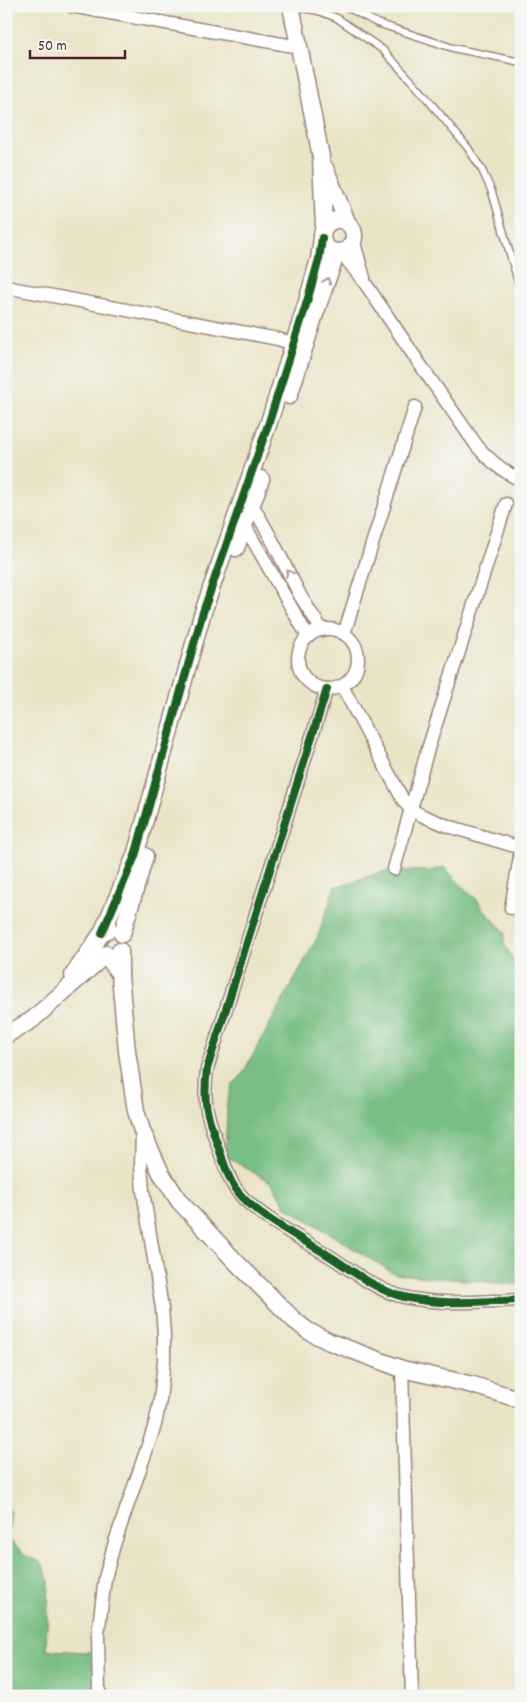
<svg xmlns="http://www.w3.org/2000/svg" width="527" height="1702" viewBox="0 0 527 1702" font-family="Dekko,sans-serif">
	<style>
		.forest { fill: #78be83; stroke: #616e57 }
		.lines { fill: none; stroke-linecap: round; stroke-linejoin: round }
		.service-casing { stroke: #9a8279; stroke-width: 9 }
		.minor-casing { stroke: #9a8279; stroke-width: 15 }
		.tertiary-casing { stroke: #9a8279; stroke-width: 19 }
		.service { stroke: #fff; stroke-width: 6 }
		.minor { stroke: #fff; stroke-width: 12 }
		.tertiary { stroke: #fff; stroke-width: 16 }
		.cycleway-casing { stroke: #f6f6f2; stroke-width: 11 }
		.cycleway { stroke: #1b5e20; stroke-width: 8 }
		.oneway { stroke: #ae9aa0 }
	</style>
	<rect width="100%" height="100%" fill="#f6f6f2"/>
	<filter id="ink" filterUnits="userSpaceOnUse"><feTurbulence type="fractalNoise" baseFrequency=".02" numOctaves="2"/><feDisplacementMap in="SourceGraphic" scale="10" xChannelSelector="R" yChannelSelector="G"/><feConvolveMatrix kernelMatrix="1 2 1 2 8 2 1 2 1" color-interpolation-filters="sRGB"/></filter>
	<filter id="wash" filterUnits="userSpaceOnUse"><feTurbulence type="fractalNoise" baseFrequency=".0096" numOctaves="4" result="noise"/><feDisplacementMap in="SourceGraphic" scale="20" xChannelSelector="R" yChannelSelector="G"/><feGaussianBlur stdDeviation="1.12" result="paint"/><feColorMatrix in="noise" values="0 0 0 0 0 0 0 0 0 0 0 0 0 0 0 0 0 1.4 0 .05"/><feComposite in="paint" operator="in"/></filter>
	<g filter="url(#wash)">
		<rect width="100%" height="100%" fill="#eae4c7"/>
		<g class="forest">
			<polygon points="444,867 470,894 478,900 483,909 505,932 504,944 521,974 521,1285 395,1274 286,1207 272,1183 225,1156 227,1108 226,1106 232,1085 242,1075 318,936 335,886 339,886 378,873 397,870 430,871"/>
			<path d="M 6,1493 L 10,1516 L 9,1539 L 24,1555 L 42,1563 L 49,1582 L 46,1650 L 91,1652 C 98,1665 108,1681 108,1696 L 6,1696 Z"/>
		</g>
	</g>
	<g filter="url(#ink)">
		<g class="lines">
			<g class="service-casing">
				<g id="service">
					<polyline points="292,6 319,11 337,18 383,50 419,89 468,148 482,170 492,192 521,292"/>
					<polyline points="345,6 377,23 453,48 521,62"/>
				</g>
			</g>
			<g class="minor-casing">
				<g id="minor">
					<polyline points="71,6 299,47"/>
					<polyline points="353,239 364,278"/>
					<path d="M 340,251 L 365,283 L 419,363 L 477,446 C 489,460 503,472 521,480"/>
					<polyline points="6,287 278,339 294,344"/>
					<polyline points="249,499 271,538 301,597 322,630"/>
					<polyline points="241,519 308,637"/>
					<circle cx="328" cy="659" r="30"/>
					<polyline points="344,634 415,407"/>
					<polyline points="342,686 402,798 410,809 423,816 448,826 521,848"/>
					<path d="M 327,689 L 207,1069 C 203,1102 206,1112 217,1143 C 223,1159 227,1178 238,1192 C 257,1216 304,1240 331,1257 C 353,1271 377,1291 404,1297 C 443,1306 481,1301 521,1300"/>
					<polyline points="394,869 427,752 506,504"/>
					<polyline points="511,908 521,851"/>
					<polyline points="402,1369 412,1696"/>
					<polyline points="99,1696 98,1635 105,1578 114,1545 155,1425 160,1400 164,1361 164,1334 162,1308 143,1191 141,1166 142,1133"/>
				</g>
			</g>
			<g class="tertiary-casing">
				<g id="tertiary">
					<polyline points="291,6 321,157 324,228"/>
					<polyline points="325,168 348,224"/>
					<circle cx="338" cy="236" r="16"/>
					<polyline points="289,396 316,311 337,252"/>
					<polyline points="236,548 261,479"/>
					<polyline points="102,933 135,856 202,615 269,422 306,305 319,259 322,238"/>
					<polyline points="122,934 145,856"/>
					<polyline points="120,951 120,975 127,1051 136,1111 142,1131 161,1173 179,1201 235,1261 294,1320 308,1331 330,1342 402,1369 473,1385 521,1400"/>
					<polyline points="73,975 102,933 109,929"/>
					<polyline points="6,1035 32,1020 106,954 120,975"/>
				</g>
			</g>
			<use href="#service" class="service"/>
			<use href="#minor" class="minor"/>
			<use href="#tertiary" class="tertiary"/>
			<g class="cycleway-casing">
				<g id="cycleway">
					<path d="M 327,689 L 207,1069 C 203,1102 206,1112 217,1143 C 223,1159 227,1178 238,1192 C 257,1216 304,1240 331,1257 C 353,1271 377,1291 404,1297 C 443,1306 481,1301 521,1300"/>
					<polyline points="102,933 135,856 202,615 269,422 306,305 319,259 322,238"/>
				</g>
			</g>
			<use href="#cycleway" class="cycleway"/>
		</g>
		<defs><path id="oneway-chevron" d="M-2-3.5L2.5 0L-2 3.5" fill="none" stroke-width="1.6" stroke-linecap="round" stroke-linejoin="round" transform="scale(1.25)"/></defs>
		<g class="oneway">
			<use href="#oneway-chevron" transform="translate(327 281) rotate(-70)"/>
			<use href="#oneway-chevron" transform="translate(289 573) rotate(-117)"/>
		</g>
	</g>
	<rect width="527" height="1702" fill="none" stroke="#f6f6f2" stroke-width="25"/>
	<path d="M30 50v8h95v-8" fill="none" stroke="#4a1f2b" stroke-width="2.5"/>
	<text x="38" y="50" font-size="15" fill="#4a1f2b" stroke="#f6f6f2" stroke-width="4" paint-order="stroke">50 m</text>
</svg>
